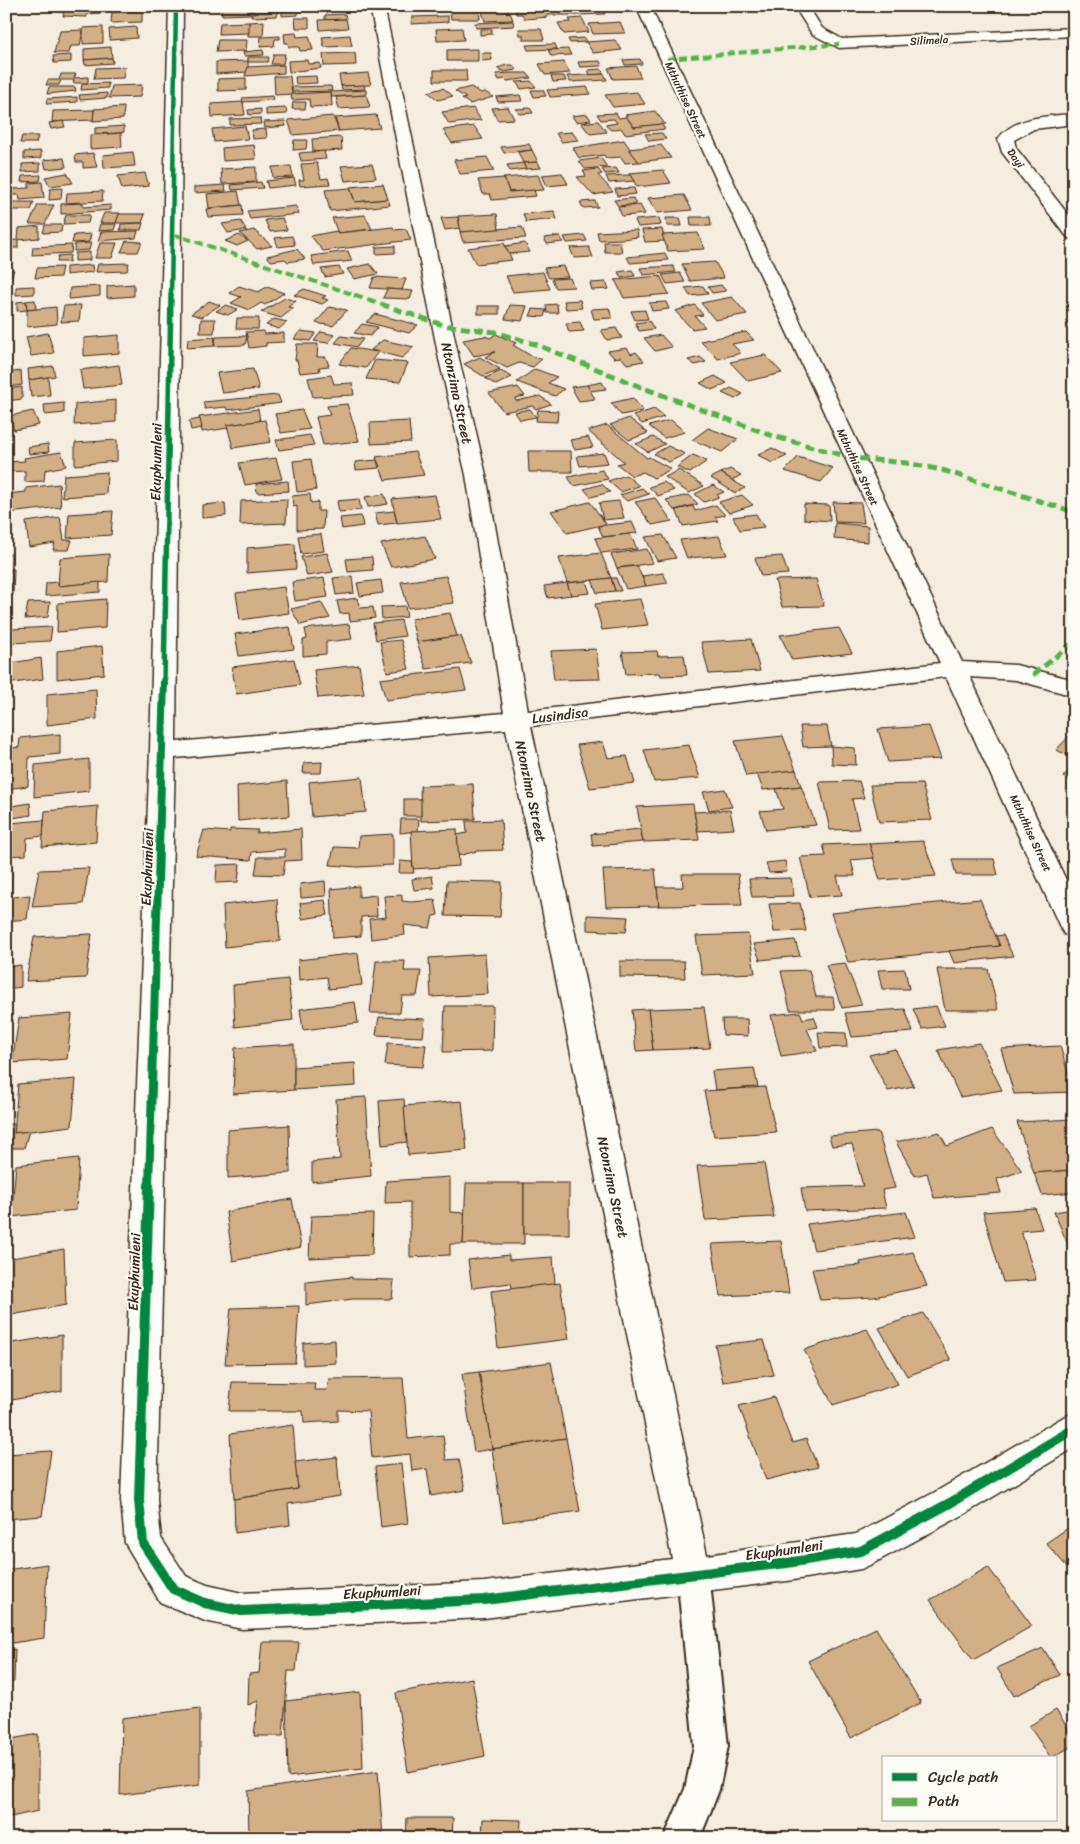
<svg xmlns="http://www.w3.org/2000/svg" width="1080" height="1844" viewBox="0 0 1080 1844" font-family="Sriracha,sans-serif">
	<style>
		.building { fill: #d2af84; stroke: #3b2a1e }
		.lines { fill: none; stroke-linecap: round; stroke-linejoin: round }
		.lane-casing { stroke: #3b2a1e; stroke-width: 4 }
		.street-casing { stroke: #3b2a1e; stroke-width: 3 }
		.lane { fill: #fdfcf7; fill-rule: evenodd }
		.street { fill: #fdfcf7; fill-rule: evenodd }
		.quiet-far1 { stroke: #57b245; stroke-width: 4; stroke-dasharray: 8 4; stroke-linecap: butt }
		.quiet { stroke: #57b245; stroke-width: 5; stroke-dasharray: 9 5; stroke-linecap: butt }
		.cycleway-far3-casing { stroke: #fdfcf7; stroke-width: 6 }
		.cycleway-far2-casing { stroke: #fdfcf7; stroke-width: 8 }
		.cycleway-far1-casing { stroke: #fdfcf7; stroke-width: 11 }
		.cycleway-casing { stroke: #fdfcf7; stroke-width: 13 }
		.cycleway-far3 { stroke: #00873e; stroke-width: 4.5 }
		.cycleway-far2 { stroke: #00873e; stroke-width: 5.5 }
		.cycleway-far1 { stroke: #00873e; stroke-width: 8 }
		.cycleway { stroke: #00873e; stroke-width: 10 }
		.labels { text-anchor: middle; stroke-width: 4.5; stroke-linejoin: round; paint-order: stroke }
		.far-street-label { font-size: 11px; fill: #3b2a1e; stroke: #fdfcf7 }
		.street-label { font-size: 14px; fill: #3b2a1e; stroke: #fdfcf7 }
	</style>
	<rect width="100%" height="100%" fill="#f4ede0"/>
	<filter id="ink" filterUnits="userSpaceOnUse"><feTurbulence type="fractalNoise" baseFrequency=".02" numOctaves="2"/><feDisplacementMap in="SourceGraphic" scale="10" xChannelSelector="R" yChannelSelector="G"/><feConvolveMatrix kernelMatrix="1 2 1 2 8 2 1 2 1" color-interpolation-filters="sRGB"/></filter>
	<g filter="url(#ink)">
		<g class="building">
			<polygon points="138,6 138,11 118,12 117,7"/>
			<polygon points="221,6 251,6 252,14 222,15"/>
			<polygon points="251,6 277,6 277,8 252,10"/>
			<polygon points="282,6 298,6 298,15 282,16"/>
			<polygon points="299,6 331,6 331,10 299,11"/>
			<polygon points="558,6 574,6 577,15 547,15 548,17 525,19 522,14 516,14 515,9 562,8"/>
			<polygon points="574,6 602,6 605,14 577,15"/>
			<polygon points="508,7 513,20 485,21 481,8"/>
			<polygon points="103,9 103,13 87,14 87,17 63,16 64,11"/>
			<polygon points="450,9 479,9 480,19 451,19"/>
			<polygon points="142,11 142,22 111,23 112,12"/>
			<polygon points="279,11 277,16 251,17 252,13"/>
			<polygon points="345,14 346,19 325,20 325,15"/>
			<polygon points="448,16 448,22 411,24 412,17"/>
			<polygon points="295,18 309,18 309,28 296,28"/>
			<polygon points="582,18 589,32 564,34 558,23 571,22 569,19"/>
			<polygon points="346,19 348,28 320,30 319,20"/>
			<polygon points="264,21 263,36 248,36 249,22"/>
			<polygon points="513,21 514,26 476,28 475,23"/>
			<polygon points="249,22 249,33 219,34 220,23"/>
			<polygon points="620,22 625,33 593,34 589,24"/>
			<polygon points="103,27 103,43 83,44 83,28"/>
			<polygon points="136,27 137,38 110,40 109,29"/>
			<polygon points="462,28 464,40 437,41 436,29"/>
			<polygon points="480,29 492,29 492,34 480,35"/>
			<polygon points="519,29 541,29 544,40 523,40 523,35 520,35"/>
			<polygon points="83,30 80,46 71,46 69,53 54,53 60,31"/>
			<polygon points="296,33 297,37 309,36 313,50 300,51 299,47 289,47 288,43 285,43 284,34"/>
			<polygon points="350,35 352,46 324,47 322,37"/>
			<polygon points="280,36 280,39 275,39 274,46 260,47 261,37"/>
			<polygon points="584,38 586,42 570,43 568,39"/>
			<polygon points="218,40 247,40 246,51 216,52"/>
			<polygon points="615,40 622,50 593,53 586,42"/>
			<polygon points="555,44 557,49 528,50 526,45"/>
			<polygon points="111,47 112,58 84,60 84,49"/>
			<polygon points="478,49 478,61 447,61 447,50"/>
			<polygon points="568,49 571,55 551,56 548,50"/>
			<polygon points="263,50 264,55 244,56 243,52"/>
			<polygon points="355,53 356,65 324,66 323,54"/>
			<polygon points="481,53 491,53 492,60 482,61"/>
			<polygon points="274,54 285,54 283,64 271,64"/>
			<polygon points="71,55 71,62 54,63 53,56"/>
			<polygon points="248,57 269,57 268,62 248,62"/>
			<polygon points="112,58 113,63 85,65 84,60"/>
			<polygon points="640,59 642,64 625,65 623,60"/>
			<polygon points="307,60 308,64 320,63 321,68 289,72 288,61"/>
			<polygon points="248,61 248,72 216,74 216,62"/>
			<polygon points="600,61 602,66 580,67 578,62"/>
			<polygon points="564,62 570,73 545,75 539,64"/>
			<polygon points="284,65 284,73 245,76 248,67"/>
			<polygon points="507,65 513,65 516,70 504,72 497,68"/>
			<polygon points="636,66 641,78 613,79 608,68"/>
			<polygon points="125,67 123,78 94,79 96,68"/>
			<polygon points="601,69 604,74 590,75 588,70"/>
			<polygon points="434,70 466,70 467,81 434,81"/>
			<polygon points="368,73 371,85 341,86 339,75"/>
			<polygon points="511,73 527,73 531,78 507,81 505,79 499,80 496,74"/>
			<polygon points="61,74 76,74 74,78 88,77 88,83 73,83 74,80 61,80 59,85 46,85 48,80 59,80"/>
			<polygon points="604,74 607,80 570,82 567,76"/>
			<polygon points="274,76 290,76 292,94 275,95"/>
			<polygon points="316,76 317,83 296,84 295,77"/>
			<polygon points="551,76 564,76 566,81 553,82"/>
			<polygon points="246,78 246,90 218,91 218,79"/>
			<polygon points="531,81 536,87 521,89 516,82"/>
			<polygon points="108,83 108,88 81,90 82,84"/>
			<polygon points="142,85 140,97 109,98 112,86"/>
			<polygon points="364,85 365,89 342,90 341,86"/>
			<polygon points="331,86 332,91 292,92 292,87"/>
			<polygon points="49,87 75,87 76,91 47,94"/>
			<polygon points="471,87 481,93 485,92 493,97 470,104 462,99 466,98 455,91"/>
			<polygon points="587,87 591,94 550,97 547,90"/>
			<polygon points="443,88 453,96 438,100 428,92"/>
			<polygon points="366,90 366,95 331,97 331,92"/>
			<polygon points="531,90 543,90 546,96 534,97"/>
			<polygon points="331,92 332,106 310,107 309,99 292,100 291,94"/>
			<polygon points="637,92 645,104 613,107 605,95"/>
			<polygon points="107,93 107,98 80,100 79,95"/>
			<polygon points="366,95 370,107 339,109 336,97"/>
			<polygon points="520,95 522,101 498,102 496,97"/>
			<polygon points="273,96 274,100 243,102 242,98"/>
			<polygon points="77,97 77,102 46,104 47,99"/>
			<polygon points="243,102 245,115 212,117 211,104"/>
			<polygon points="293,102 306,102 305,109 292,109"/>
			<polygon points="124,107 123,119 93,121 94,109"/>
			<polygon points="508,107 514,119 497,120 492,108"/>
			<polygon points="286,108 287,114 266,115 266,109"/>
			<polygon points="473,108 481,120 449,124 442,112"/>
			<polygon points="530,108 533,113 519,114 516,109"/>
			<polygon points="261,109 261,114 249,115 248,110"/>
			<polygon points="94,110 93,120 52,122 53,111"/>
			<polygon points="655,111 665,124 634,127 625,115"/>
			<polygon points="616,113 619,118 626,117 634,127 661,124 665,129 625,134 621,128 611,130 605,125 617,123 614,119 601,120 597,114"/>
			<polygon points="587,114 591,120 576,122 572,116"/>
			<polygon points="376,115 380,128 339,131 335,118"/>
			<polygon points="333,116 339,131 293,135 288,120"/>
			<polygon points="260,118 261,124 230,125 230,119"/>
			<polygon points="63,121 65,127 51,129 49,123"/>
			<polygon points="285,121 286,126 265,128 264,122"/>
			<polygon points="598,121 607,132 590,134 581,123"/>
			<polygon points="124,126 124,132 119,133 95,134 95,128"/>
			<polygon points="245,126 248,139 214,142 212,129"/>
			<polygon points="474,126 483,139 452,143 443,130"/>
			<polygon points="266,129 267,138 253,139 252,130"/>
			<polygon points="572,132 578,140 561,142 556,133"/>
			<polygon points="121,133 122,147 90,149 90,135"/>
			<polygon points="662,133 666,139 649,141 645,134"/>
			<polygon points="22,136 38,136 36,143 20,143"/>
			<polygon points="341,137 342,150 313,152 312,139"/>
			<polygon points="294,140 307,140 306,149 293,150"/>
			<polygon points="624,140 639,162 625,163 621,157 606,158 604,155 579,158 573,148"/>
			<polygon points="529,144 532,150 504,153 501,147"/>
			<polygon points="254,145 256,159 223,161 222,148"/>
			<polygon points="661,145 671,158 639,162 629,149"/>
			<polygon points="532,150 538,162 523,163 518,152"/>
			<polygon points="41,151 41,158 24,159 24,152"/>
			<polygon points="324,151 326,159 301,161 299,153"/>
			<polygon points="133,152 135,166 104,168 103,155"/>
			<polygon points="93,153 97,167 83,168 83,162 76,162 75,155"/>
			<polygon points="487,157 494,171 460,174 454,160"/>
			<polygon points="64,158 66,167 46,169 44,160"/>
			<polygon points="601,158 607,167 585,169 579,161"/>
			<polygon points="538,162 541,168 526,169 523,163"/>
			<polygon points="40,163 40,171 22,172 22,164"/>
			<polygon points="317,163 321,179 328,178 330,184 300,186 299,180 304,180 301,164"/>
			<polygon points="523,163 526,169 510,171 507,165"/>
			<polygon points="372,164 376,178 345,181 341,166"/>
			<polygon points="291,166 293,177 273,178 272,167"/>
			<polygon points="256,167 256,182 222,184 221,169"/>
			<polygon points="616,168 619,173 605,174 602,169"/>
			<polygon points="598,169 602,174 598,175 613,192 593,195 577,177 586,176 583,171"/>
			<polygon points="663,170 671,183 637,187 629,173"/>
			<polygon points="67,173 73,183 50,186 45,177"/>
			<polygon points="145,173 149,186 122,189 118,176"/>
			<polygon points="562,173 568,184 547,186 542,175"/>
			<polygon points="41,175 40,181 21,182 22,176"/>
			<polygon points="538,175 544,190 509,192 504,178"/>
			<polygon points="630,175 634,181 609,183 606,176"/>
			<polygon points="294,178 296,185 268,188 266,181"/>
			<polygon points="504,178 509,192 534,190 536,196 492,200 490,194 483,194 478,180"/>
			<polygon points="42,182 44,198 20,200 19,195 11,195 12,189 29,188 29,183"/>
			<polygon points="261,182 263,188 232,190 231,185"/>
			<polygon points="383,184 388,199 355,202 350,187"/>
			<polygon points="225,185 226,191 194,193 194,187"/>
			<polygon points="62,188 61,199 49,200 50,189"/>
			<polygon points="350,188 355,202 388,199 390,205 330,211 325,190"/>
			<polygon points="634,188 636,194 617,196 615,189"/>
			<polygon points="103,191 102,201 66,203 67,193"/>
			<polygon points="238,191 241,205 209,208 207,194"/>
			<polygon points="684,195 692,210 657,213 648,198"/>
			<polygon points="633,198 636,204 618,206 614,200"/>
			<polygon points="595,201 598,207 583,208 580,202"/>
			<polygon points="6,202 34,202 31,210 6,210"/>
			<polygon points="83,203 83,207 111,205 111,210 61,214 61,204"/>
			<polygon points="38,205 54,205 45,224 29,224"/>
			<polygon points="242,205 243,215 208,217 206,209"/>
			<polygon points="640,205 645,214 622,216 618,207"/>
			<polygon points="296,206 299,214 250,219 247,211"/>
			<polygon points="554,211 557,219 526,222 523,214"/>
			<polygon points="104,213 120,213 116,223 100,223"/>
			<polygon points="119,214 145,214 142,223 116,223"/>
			<polygon points="497,214 499,230 460,232 458,216"/>
			<polygon points="66,215 90,215 88,223 63,224"/>
			<polygon points="365,215 372,229 338,233 332,218"/>
			<polygon points="458,217 460,228 445,230 441,218"/>
			<polygon points="690,217 710,217 711,226 691,226"/>
			<polygon points="282,218 287,230 270,232 265,220"/>
			<polygon points="659,218 661,225 638,227 635,220"/>
			<polygon points="666,218 680,218 682,226 667,226"/>
			<polygon points="241,221 246,230 228,233 222,224"/>
			<polygon points="143,223 141,230 120,230 121,224"/>
			<polygon points="100,224 116,224 114,230 98,231"/>
			<polygon points="45,225 62,225 61,232 43,233"/>
			<polygon points="39,226 39,238 18,240 19,228"/>
			<polygon points="393,227 394,230 406,229 411,240 323,251 311,236 336,231 338,233"/>
			<polygon points="522,227 526,238 463,242 460,232"/>
			<polygon points="662,229 665,241 645,242 642,230"/>
			<polygon points="254,230 272,246 257,249 240,233"/>
			<polygon points="637,230 638,237 622,239 599,240 597,232"/>
			<polygon points="138,231 136,238 98,241 101,232"/>
			<polygon points="698,233 705,249 668,251 662,235"/>
			<polygon points="91,234 89,242 72,243 74,235"/>
			<polygon points="239,235 248,241 237,246 225,241"/>
			<polygon points="584,235 587,241 567,243 564,237"/>
			<polygon points="292,236 295,245 278,247 275,238"/>
			<polygon points="560,236 563,242 547,244 544,238"/>
			<polygon points="18,240 18,248 6,248 6,241"/>
			<polygon points="126,241 142,242 138,252 121,252"/>
			<polygon points="604,242 620,242 622,252 605,252"/>
			<polygon points="91,243 89,250 74,251 75,244"/>
			<polygon points="100,243 117,243 112,258 95,258"/>
			<polygon points="504,243 512,260 476,264 468,248"/>
			<polygon points="525,243 530,252 509,254 505,246"/>
			<polygon points="72,245 71,253 32,255 33,247"/>
			<polygon points="395,246 395,253 376,254 376,247"/>
			<polygon points="589,247 593,257 574,258 570,248"/>
			<polygon points="297,249 305,259 288,262 285,259 271,261 267,256"/>
			<polygon points="348,251 352,261 314,265 311,256"/>
			<polygon points="90,252 90,260 75,261 75,253"/>
			<polygon points="665,253 668,260 630,263 627,257"/>
			<polygon points="70,255 69,262 57,262 58,256"/>
			<polygon points="715,262 724,278 690,281 682,264"/>
			<polygon points="129,263 127,271 96,272 98,264"/>
			<polygon points="370,264 378,274 354,279 347,269"/>
			<polygon points="92,265 93,272 66,275 66,267"/>
			<polygon points="563,266 568,277 549,278 544,268"/>
			<polygon points="673,266 676,272 643,275 640,268"/>
			<polygon points="62,267 60,277 35,278 37,268"/>
			<polygon points="339,267 343,274 325,277 321,269"/>
			<polygon points="6,270 14,270 9,283 6,283"/>
			<polygon points="632,270 635,276 621,278 618,272"/>
			<polygon points="543,272 550,289 513,292 506,276"/>
			<polygon points="680,273 685,282 667,284 662,275"/>
			<polygon points="660,276 669,294 624,298 615,280"/>
			<polygon points="374,277 406,279 402,290 370,288"/>
			<polygon points="570,278 574,287 556,288 552,279"/>
			<polygon points="606,282 609,289 592,290 590,283"/>
			<polygon points="134,284 134,296 107,298 107,286"/>
			<polygon points="721,285 726,291 712,293 708,287"/>
			<polygon points="34,286 34,294 16,295 16,287"/>
			<polygon points="100,286 100,296 69,299 70,288"/>
			<polygon points="239,286 258,292 267,287 284,293 265,305 261,303 250,310 231,303 241,297 229,293"/>
			<polygon points="703,286 708,294 690,296 685,288"/>
			<polygon points="304,289 326,296 322,298 328,300 322,304 294,295"/>
			<polygon points="387,289 402,290 413,291 410,299 383,298"/>
			<polygon points="732,297 747,314 715,320 701,303"/>
			<polygon points="285,298 296,301 288,307 294,308 281,318 261,312"/>
			<polygon points="35,300 36,309 27,310 26,301"/>
			<polygon points="580,300 582,308 566,309 564,301"/>
			<polygon points="26,301 27,310 17,311 17,302"/>
			<polygon points="209,301 220,305 202,317 191,314"/>
			<polygon points="666,302 669,309 652,311 649,303"/>
			<polygon points="557,304 558,313 547,313 546,305"/>
			<polygon points="81,305 79,321 61,322 64,306"/>
			<polygon points="226,305 238,309 228,315 216,311"/>
			<polygon points="510,305 527,306 522,321 505,319"/>
			<polygon points="695,305 703,315 695,316 705,327 692,329 675,311"/>
			<rect x="478" y="306" width="21" height="8"/>
			<polygon points="56,307 57,324 27,327 27,310"/>
			<polygon points="329,307 347,310 333,326 316,323"/>
			<polygon points="609,308 612,318 594,319 591,309"/>
			<polygon points="533,309 546,310 544,317 530,316"/>
			<polygon points="645,310 648,319 635,320 631,311"/>
			<polygon points="375,314 418,325 409,333 366,322"/>
			<polygon points="237,318 259,318 258,329 236,329"/>
			<polygon points="201,319 215,319 214,333 200,333"/>
			<polygon points="274,319 287,322 279,329 266,325"/>
			<polygon points="649,321 654,329 639,331 635,323"/>
			<polygon points="580,322 584,331 569,332 566,323"/>
			<polygon points="362,324 378,327 370,336 354,333"/>
			<polygon points="616,328 622,338 607,340 601,330"/>
			<polygon points="264,331 264,334 284,333 284,342 266,343 266,346 249,348 246,332"/>
			<polygon points="300,331 316,333 310,341 294,339"/>
			<polygon points="321,332 335,335 328,343 314,341"/>
			<polygon points="746,332 754,340 732,344 741,353 718,359 700,341"/>
			<polygon points="48,333 54,353 31,356 26,337"/>
			<polygon points="496,334 516,343 513,345 533,357 542,359 533,367 519,363 507,368 485,357 495,352 474,356 463,340 485,336 490,338"/>
			<polygon points="119,335 119,353 84,356 84,338"/>
			<polygon points="661,335 672,347 655,351 644,338"/>
			<polygon points="247,336 245,345 214,346 216,337"/>
			<polygon points="341,336 363,339 357,347 335,343"/>
			<polygon points="215,337 214,346 187,348 188,339"/>
			<polygon points="383,340 414,347 402,358 371,350"/>
			<polygon points="297,344 318,344 317,357 326,357 329,366 319,367 320,371 300,373 297,360 295,360"/>
			<polygon points="351,348 378,352 366,368 339,364"/>
			<polygon points="627,348 631,354 636,352 644,361 627,364 621,357 614,358 608,351"/>
			<polygon points="765,355 782,373 748,381 730,362"/>
			<polygon points="480,357 500,369 483,376 464,364"/>
			<polygon points="700,357 706,362 695,365 688,360"/>
			<polygon points="375,360 408,363 400,382 366,379"/>
			<polygon points="119,365 122,385 83,389 80,370"/>
			<polygon points="53,366 55,376 29,380 28,369"/>
			<polygon points="253,369 259,389 222,393 217,373"/>
			<polygon points="535,369 557,377 548,383 564,389 555,396 517,382"/>
			<polygon points="21,371 22,385 8,387 6,373"/>
			<polygon points="501,371 512,377 496,385 485,378"/>
			<polygon points="331,375 334,384 352,383 354,395 313,397 308,378"/>
			<polygon points="715,376 727,383 712,390 700,383"/>
			<polygon points="48,377 50,395 31,397 29,380"/>
			<polygon points="602,382 606,389 590,391 587,385"/>
			<polygon points="587,385 595,399 579,401 571,387"/>
			<polygon points="22,387 22,399 7,401 7,389"/>
			<polygon points="518,387 525,396 515,398 516,401 540,396 551,404 536,409 532,406 504,412 489,393"/>
			<polygon points="731,388 743,394 735,399 722,393"/>
			<polygon points="278,395 281,403 228,410 226,407 205,409 203,402"/>
			<polygon points="633,398 643,411 621,415 611,403"/>
			<polygon points="116,400 116,422 74,425 75,404"/>
			<polygon points="64,403 64,413 45,415 44,405"/>
			<polygon points="347,404 359,441 323,445 316,417 330,415 327,406"/>
			<polygon points="258,409 260,421 227,425 228,428 202,432 199,417"/>
			<polygon points="530,409 536,417 520,420 515,412"/>
			<polygon points="654,409 664,417 642,424 633,416"/>
			<polygon points="302,410 310,429 281,433 275,414"/>
			<polygon points="538,410 558,411 557,422 536,421"/>
			<polygon points="33,411 39,425 14,430 9,416"/>
			<polygon points="629,418 648,433 629,440 610,425"/>
			<polygon points="200,419 202,428 191,430 189,421"/>
			<polygon points="265,420 271,442 233,448 227,425"/>
			<polygon points="671,420 685,432 664,438 649,426"/>
			<polygon points="409,421 411,442 371,444 370,423"/>
			<polygon points="607,425 647,458 649,457 671,469 654,478 643,472 632,476 617,464 624,462 588,431"/>
			<polygon points="708,428 738,439 722,452 692,440"/>
			<polygon points="310,435 314,445 279,450 276,440"/>
			<polygon points="588,437 593,447 575,450 570,440"/>
			<polygon points="653,437 665,444 648,452 636,444"/>
			<polygon points="117,440 117,461 75,465 75,443"/>
			<polygon points="48,444 49,452 29,454 28,447"/>
			<polygon points="668,446 685,454 669,462 654,454"/>
			<polygon points="772,448 787,456 772,463 758,455"/>
			<polygon points="528,451 571,451 572,472 529,472"/>
			<polygon points="61,452 66,466 45,470 44,481 25,482 25,471 6,472 6,462 25,461 24,458"/>
			<polygon points="415,452 424,475 385,480 376,457"/>
			<polygon points="604,453 608,463 580,466 577,456"/>
			<polygon points="693,455 707,461 690,473 677,467"/>
			<polygon points="798,457 833,468 821,482 785,471"/>
			<polygon points="276,458 282,479 245,485 239,463"/>
			<polygon points="311,459 316,490 297,492 293,461"/>
			<polygon points="377,460 379,468 356,470 355,462"/>
			<polygon points="730,469 741,475 732,480 721,473"/>
			<polygon points="602,470 608,479 574,486 568,477"/>
			<polygon points="679,470 695,480 704,486 689,493 665,477"/>
			<polygon points="107,472 106,494 62,497 64,475"/>
			<polygon points="721,473 732,480 745,488 735,493 711,478"/>
			<polygon points="626,475 639,486 621,492 608,481"/>
			<polygon points="288,481 289,491 257,493 256,484"/>
			<polygon points="664,482 674,490 658,496 649,487"/>
			<polygon points="59,484 61,507 8,513 7,494 26,492 26,488"/>
			<polygon points="602,484 610,492 591,497 584,489"/>
			<polygon points="713,485 724,492 717,495 719,497 704,502 695,494"/>
			<polygon points="642,488 649,494 627,501 620,495"/>
			<polygon points="310,494 311,503 318,502 318,511 324,511 323,529 297,530 297,506 293,507 292,496"/>
			<polygon points="384,494 388,504 368,507 365,497"/>
			<polygon points="435,495 441,519 397,523 392,499"/>
			<polygon points="689,495 698,504 674,510 666,500"/>
			<polygon points="742,495 753,505 729,513 719,502"/>
			<polygon points="655,498 672,521 652,525 635,502"/>
			<polygon points="287,499 286,523 240,525 241,501"/>
			<polygon points="359,499 361,510 339,512 337,501"/>
			<polygon points="619,501 624,518 603,520 599,503"/>
			<polygon points="590,502 606,524 567,533 551,511"/>
			<polygon points="833,502 861,503 864,523 835,522"/>
			<polygon points="225,503 226,516 202,518 202,505"/>
			<polygon points="804,504 829,505 830,521 804,519"/>
			<polygon points="716,505 725,515 715,517 718,521 683,526 676,510 693,506 695,511"/>
			<polygon points="113,511 111,535 67,538 69,514"/>
			<polygon points="394,511 397,523 378,525 375,513"/>
			<polygon points="756,514 764,527 740,530 733,517"/>
			<polygon points="361,516 363,526 342,529 340,518"/>
			<polygon points="60,517 64,540 72,540 69,550 53,550 55,543 29,547 26,522"/>
			<polygon points="632,522 637,533 603,537 598,526"/>
			<polygon points="835,523 868,526 868,542 834,539"/>
			<polygon points="321,534 324,551 301,554 298,536"/>
			<polygon points="630,534 637,549 601,553 595,538"/>
			<polygon points="663,535 676,558 657,561 645,537"/>
			<polygon points="425,536 435,559 391,567 381,544"/>
			<polygon points="719,536 727,555 687,558 680,540"/>
			<polygon points="295,544 296,569 247,573 247,548"/>
			<polygon points="647,549 653,563 617,568 611,554"/>
			<polygon points="327,553 333,572 307,576 301,557"/>
			<polygon points="601,553 611,578 567,583 559,558"/>
			<polygon points="6,554 12,554 10,567 6,568"/>
			<polygon points="109,554 108,582 58,586 60,558"/>
			<polygon points="782,556 788,574 761,576 755,558"/>
			<polygon points="372,557 373,570 348,572 346,559"/>
			<polygon points="637,566 646,586 626,589 617,568"/>
			<polygon points="14,569 13,595 6,596 6,570"/>
			<polygon points="663,573 668,583 646,586 642,576"/>
			<polygon points="352,576 354,593 336,595 333,578"/>
			<polygon points="446,576 454,603 408,608 401,582"/>
			<polygon points="324,578 328,597 295,601 292,582"/>
			<polygon points="611,578 616,578 621,591 615,591"/>
			<polygon points="611,578 615,591 597,593 592,580"/>
			<polygon points="816,579 824,606 782,607 775,580"/>
			<polygon points="381,580 383,593 360,596 357,583"/>
			<polygon points="586,581 590,593 571,595 567,583"/>
			<polygon points="58,582 58,586 100,582 100,592 45,596 46,583"/>
			<polygon points="567,583 571,595 548,598 544,586"/>
			<polygon points="284,587 289,613 240,620 236,593"/>
			<polygon points="357,598 360,608 373,607 375,618 350,621 349,613 340,614 337,601"/>
			<polygon points="106,599 105,628 57,632 58,603"/>
			<polygon points="640,599 648,625 602,630 595,604"/>
			<polygon points="50,602 48,617 25,619 28,603"/>
			<polygon points="321,602 330,618 300,625 291,609"/>
			<polygon points="405,606 407,617 382,619 381,607"/>
			<polygon points="450,613 457,636 417,642 411,619"/>
			<polygon points="11,619 10,636 6,636 6,620"/>
			<polygon points="401,620 405,636 376,640 373,623"/>
			<polygon points="349,624 352,639 326,642 326,654 303,656 303,640 307,639 305,629"/>
			<polygon points="52,627 50,641 9,643 11,629"/>
			<polygon points="290,627 294,649 239,656 235,634"/>
			<polygon points="839,628 852,653 792,660 780,635"/>
			<polygon points="457,636 461,636 471,663 426,669 417,642"/>
			<polygon points="751,639 760,671 709,674 701,642"/>
			<polygon points="401,640 409,669 387,672 380,642"/>
			<polygon points="102,646 104,674 57,679 57,651"/>
			<polygon points="596,649 600,679 554,680 551,651"/>
			<polygon points="657,651 658,656 684,655 687,675 661,676 660,673 626,674 622,652"/>
			<polygon points="41,658 43,679 6,684 6,664"/>
			<polygon points="294,659 300,685 236,694 232,667"/>
			<polygon points="359,665 364,694 318,698 314,670"/>
			<polygon points="460,669 466,690 386,700 380,679"/>
			<polygon points="96,689 97,719 47,725 47,694"/>
			<polygon points="800,726 827,726 831,746 803,747"/>
			<polygon points="929,726 941,759 888,762 878,729"/>
			<polygon points="1074,731 1074,758 1056,750"/>
			<polygon points="60,734 60,754 29,757 28,786 6,789 6,749 19,747 20,738"/>
			<polygon points="783,736 796,770 746,776 735,741"/>
			<polygon points="603,742 608,758 627,756 635,783 590,788 577,745"/>
			<polygon points="689,745 700,778 654,782 644,750"/>
			<polygon points="831,746 855,748 856,765 832,764"/>
			<polygon points="89,759 89,791 34,797 35,765"/>
			<polygon points="322,762 321,773 303,773 304,763"/>
			<polygon points="1074,765 1074,782 1063,777"/>
			<polygon points="796,770 801,786 763,790 757,774"/>
			<polygon points="362,777 366,812 312,817 309,782"/>
			<polygon points="287,781 289,816 238,821 237,786"/>
			<polygon points="859,781 864,798 852,799 859,829 830,830 819,782"/>
			<polygon points="473,784 475,819 421,821 420,786"/>
			<polygon points="922,784 932,820 879,822 870,785"/>
			<polygon points="801,786 816,825 766,830 760,811 783,809 776,789"/>
			<polygon points="725,789 732,807 709,810 703,792"/>
			<rect x="404" y="799" width="17" height="17"/>
			<polygon points="30,803 31,815 6,819 6,807"/>
			<polygon points="693,804 699,840 643,842 637,807"/>
			<polygon points="98,806 96,842 42,847 45,811"/>
			<polygon points="730,810 734,829 698,831 694,812"/>
			<polygon points="401,819 419,819 418,831 400,833"/>
			<polygon points="44,820 43,836 27,838 26,855 6,856 9,823"/>
			<polygon points="501,820 503,850 477,851 458,856 457,835 467,833 466,821"/>
			<polygon points="230,829 258,830 256,833 301,829 302,860 285,861 283,875 255,874 258,857 285,857 285,849 252,852 251,860 196,856 204,830 230,832"/>
			<polygon points="457,829 459,866 413,869 411,831"/>
			<polygon points="640,829 643,842 593,846 591,834"/>
			<polygon points="393,834 393,865 358,867 330,865 334,847 358,848 359,836"/>
			<polygon points="923,841 936,876 880,880 869,844"/>
			<polygon points="869,843 874,858 851,860 855,876 837,876 842,895 810,897 800,857 826,856 823,845"/>
			<polygon points="952,859 994,859 998,875 956,875"/>
			<polygon points="400,861 412,862 414,873 399,873"/>
			<polygon points="785,861 787,872 769,873 766,863"/>
			<polygon points="240,864 238,882 216,883 217,865"/>
			<polygon points="6,868 12,868 11,893 6,894"/>
			<polygon points="89,868 83,904 32,907 39,870"/>
			<polygon points="655,869 659,906 606,907 603,870"/>
			<polygon points="682,874 738,874 742,905 659,906 657,887 683,887"/>
			<polygon points="432,876 434,888 414,890 412,879"/>
			<polygon points="791,878 794,896 752,897 749,879"/>
			<polygon points="325,881 326,896 301,898 300,884"/>
			<polygon points="447,881 502,882 500,917 445,916"/>
			<polygon points="359,886 359,897 376,895 377,916 361,917 361,936 333,938 331,889"/>
			<polygon points="30,895 27,919 6,921 6,898"/>
			<polygon points="402,895 402,901 411,902 435,900 438,915 433,916 430,928 404,925 405,935 371,939 369,919 386,917 384,896"/>
			<polygon points="277,899 280,941 225,947 223,905"/>
			<polygon points="980,899 1000,946 848,962 831,913"/>
			<polygon points="325,900 328,915 302,919 300,903"/>
			<polygon points="800,903 806,931 774,932 769,904"/>
			<polygon points="587,915 628,917 626,932 587,930"/>
			<polygon points="92,934 86,978 26,981 34,937"/>
			<polygon points="748,934 755,973 702,975 696,936"/>
			<polygon points="1003,935 1013,956 954,963 949,951 1000,946 996,936"/>
			<polygon points="795,940 800,956 760,960 754,944"/>
			<polygon points="358,953 362,985 329,989 327,977 299,980 298,960"/>
			<polygon points="485,954 488,994 431,997 429,958"/>
			<polygon points="376,961 405,961 404,971 421,971 417,996 402,996 400,1013 370,1013"/>
			<polygon points="620,961 684,961 685,978 620,977"/>
			<polygon points="845,963 862,1005 842,1008 826,965"/>
			<polygon points="21,965 21,987 6,989 6,967"/>
			<polygon points="905,969 909,989 882,989 878,970"/>
			<polygon points="937,969 988,969 998,1010 945,1010"/>
			<polygon points="809,970 816,997 833,997 835,1010 790,1010 781,971"/>
			<polygon points="288,979 293,1020 235,1027 233,985"/>
			<polygon points="355,1002 358,1023 303,1030 300,1009"/>
			<polygon points="445,1006 493,1006 492,1051 443,1052"/>
			<polygon points="936,1006 945,1026 922,1029 913,1009"/>
			<polygon points="704,1007 710,1048 653,1050 648,1009"/>
			<polygon points="648,1009 653,1050 636,1051 632,1010"/>
			<polygon points="905,1009 913,1032 852,1037 845,1013"/>
			<polygon points="800,1012 803,1019 814,1017 818,1027 807,1029 817,1051 781,1056 771,1015"/>
			<polygon points="72,1014 67,1059 12,1063 19,1018"/>
			<polygon points="379,1017 425,1019 423,1037 376,1035"/>
			<polygon points="722,1019 747,1019 748,1036 723,1035"/>
			<polygon points="818,1032 846,1033 847,1047 820,1048"/>
			<polygon points="388,1043 426,1045 423,1067 385,1065"/>
			<polygon points="979,1043 1002,1090 960,1097 938,1050"/>
			<polygon points="294,1044 294,1090 233,1094 235,1048"/>
			<polygon points="1060,1046 1074,1092 1014,1094 1001,1049"/>
			<polygon points="895,1049 914,1086 888,1091 869,1055"/>
			<polygon points="355,1063 356,1086 294,1090 294,1067"/>
			<polygon points="754,1068 758,1087 715,1090 712,1071"/>
			<polygon points="76,1079 72,1126 14,1133 18,1084"/>
			<polygon points="765,1087 776,1132 714,1136 704,1091"/>
			<polygon points="366,1097 371,1176 312,1182 312,1162 340,1159 336,1099"/>
			<polygon points="404,1099 407,1142 382,1145 379,1101"/>
			<polygon points="462,1101 467,1150 408,1155 404,1106"/>
			<polygon points="1074,1119 1074,1170 1034,1173 1017,1122"/>
			<polygon points="6,1124 15,1124 14,1133 29,1131 24,1148 6,1148"/>
			<polygon points="289,1125 290,1173 228,1178 228,1130"/>
			<polygon points="992,1129 1022,1171 997,1179 1001,1193 934,1198 927,1173 915,1176 896,1142 939,1132 947,1146"/>
			<polygon points="878,1132 895,1188 882,1190 886,1208 805,1211 801,1188 863,1186 852,1144 832,1146 829,1136"/>
			<polygon points="79,1158 76,1210 11,1217 16,1165"/>
			<polygon points="764,1163 774,1217 705,1220 697,1166"/>
			<polygon points="1074,1170 1074,1192 1042,1195 1034,1173"/>
			<polygon points="450,1177 450,1212 465,1213 463,1244 450,1244 450,1255 410,1257 410,1202 385,1203 386,1181"/>
			<polygon points="466,1183 524,1183 524,1244 463,1244"/>
			<rect x="524" y="1183" width="45" height="51"/>
			<polygon points="292,1199 301,1247 233,1261 226,1212"/>
			<polygon points="1035,1208 1042,1229 1021,1231 1036,1280 1003,1282 983,1212"/>
			<polygon points="1074,1209 1074,1259 1054,1212"/>
			<polygon points="906,1212 915,1237 814,1250 807,1224"/>
			<polygon points="373,1214 372,1255 309,1258 311,1216"/>
			<polygon points="781,1241 789,1293 720,1296 712,1244"/>
			<polygon points="64,1249 66,1305 6,1316 6,1259"/>
			<polygon points="913,1252 927,1286 874,1297 820,1300 812,1269 861,1265 860,1262"/>
			<polygon points="509,1255 509,1260 553,1257 555,1284 512,1289 511,1283 472,1288 468,1260"/>
			<polygon points="352,1277 352,1279 394,1280 392,1299 353,1299 306,1305 306,1282"/>
			<polygon points="560,1283 569,1339 498,1348 491,1291"/>
			<polygon points="299,1306 295,1363 225,1364 231,1308"/>
			<polygon points="923,1313 951,1360 907,1376 879,1328"/>
			<polygon points="867,1329 898,1384 833,1405 804,1350"/>
			<polygon points="62,1335 62,1391 6,1401 6,1344"/>
			<polygon points="335,1340 336,1363 303,1365 303,1343"/>
			<polygon points="764,1340 774,1375 723,1382 715,1345"/>
			<polygon points="551,1362 566,1438 492,1449 479,1372"/>
			<polygon points="479,1372 492,1449 474,1452 462,1374"/>
			<polygon points="403,1378 408,1439 443,1435 446,1460 459,1459 465,1490 431,1496 427,1469 412,1471 410,1454 372,1458 368,1411 338,1410 338,1421 304,1423 303,1411 229,1411 232,1382 315,1383 314,1390 327,1390 329,1379"/>
			<polygon points="774,1397 792,1443 806,1439 818,1467 766,1480 739,1406"/>
			<polygon points="293,1425 298,1489 234,1499 230,1434"/>
			<polygon points="566,1438 580,1511 503,1522 492,1449"/>
			<polygon points="51,1451 42,1516 6,1519 6,1454"/>
			<polygon points="337,1457 340,1496 288,1504 290,1525 235,1533 234,1499 298,1489 295,1462"/>
			<polygon points="401,1464 408,1523 381,1527 375,1467"/>
			<polygon points="1074,1524 1074,1575 1046,1543"/>
			<polygon points="47,1564 44,1638 6,1644 6,1570"/>
			<polygon points="988,1567 1032,1626 973,1660 930,1600"/>
			<polygon points="876,1628 921,1703 851,1738 808,1661"/>
			<polygon points="262,1642 299,1642 296,1671 288,1671 283,1736 254,1736 258,1701 248,1705 249,1674 259,1673"/>
			<polygon points="1043,1648 1060,1675 1014,1696 997,1668"/>
			<polygon points="15,1649 14,1682 6,1683 6,1651"/>
			<polygon points="472,1678 485,1756 408,1772 396,1693"/>
			<polygon points="360,1692 363,1768 288,1777 286,1701"/>
			<polygon points="200,1708 200,1785 120,1795 122,1718"/>
			<polygon points="1056,1710 1074,1737 1074,1745 1051,1758 1029,1726"/>
			<polygon points="38,1734 38,1811 6,1818 6,1740"/>
			<polygon points="378,1771 383,1838 249,1838 248,1791"/>
			<polygon points="407,1818 453,1818 452,1838 406,1838"/>
			<polygon points="483,1819 521,1820 520,1838 482,1838"/>
			<polygon points="126,1832 126,1838 92,1838 92,1837"/>
		</g>
		<g class="lines">
			<g class="lane-casing">
				<polygon id="lane" points="693,1559 704,1563 709,1574 728,1746 719,1790 700,1838 664,1838 685,1789 694,1746 677,1574 682,1563"/>
			</g>
			<g class="street-casing">
				<g id="street">
					<path d="M 169,6 L 183,6 L 176,742 L 504,713 L 466,475 L 439,359 L 370,6 L 384,6 L 459,359 L 486,475 L 528,711 L 940,663 L 636,6 L 650,6 L 962,662 L 1016,665 L 1074,680 L 1074,696 L 1016,680 L 970,677 L 1074,897 L 1074,937 L 1064,934 L 1060,927 L 946,677 L 531,726 L 707,1555 L 856,1534 L 937,1491 L 1062,1418 L 1074,1413 L 1074,1448 L 963,1515 L 874,1563 L 861,1569 L 787,1581 L 484,1618 L 242,1629 L 205,1621 L 160,1602 L 125,1543 L 121,1500 L 150,751 ZM 506,729 L 672,1559 L 484,1582 L 242,1593 L 207,1585 L 186,1576 L 161,1538 L 157,1500 L 175,758 Z"/>
					<polygon points="794,6 808,6 822,28 842,39 1074,28 1074,36 839,48 812,34"/>
					<path d="M 1074,114 L 1074,124 L 1034,129 L 1014,140 L 1016,148 L 1074,222 L 1074,239 L 1068,238 L 1002,152 L 998,139 C 1014,116 1049,116 1074,114 Z"/>
				</g>
			</g>
			<use href="#lane" class="lane"/>
			<use href="#street" class="street"/>
			<g class="quiet-far1">
				<polyline points="667,59 839,44"/>
				<polyline points="173,234 358,296"/>
			</g>
			<g class="quiet">
				<polyline points="354,295 443,325 495,332 535,344 646,389 776,437 853,458 907,463 942,470 1074,512"/>
				<polyline points="1033,675 1074,642"/>
			</g>
			<g class="cycleway-far3-casing">
				<polyline id="cycleway-far3" points="171,296 176,6"/>
			</g>
			<g class="cycleway-far2-casing">
				<polyline id="cycleway-far2" points="164,682 171,295"/>
			</g>
			<g class="cycleway-far1-casing">
				<polyline id="cycleway-far1" points="149,1187 164,681"/>
			</g>
			<g class="cycleway-casing">
				<polyline id="cycleway" points="149,1185 139,1500 143,1543 173,1589 205,1603 242,1611 484,1600 787,1563 861,1551 950,1503 1074,1429"/>
			</g>
			<use href="#cycleway-far3" class="cycleway-far3"/>
			<use href="#cycleway-far2" class="cycleway-far2"/>
			<use href="#cycleway-far1" class="cycleway-far1"/>
			<use href="#cycleway" class="cycleway"/>
		</g>
	</g>
	<g class="labels">
		<g class="far-street-label">
			<text transform="translate(929 40) rotate(-3)" y="4">Silimela</text>
			<text transform="translate(686 100) rotate(65)" y="4">Mthuthise Street</text>
			<text transform="translate(1016 158) rotate(55)" y="4">Dayi</text>
			<text transform="translate(858 467) rotate(65)" y="4">Mthuthise Street</text>
			<text transform="translate(1031 833) rotate(65)" y="4">Mthuthise Street</text>
		</g>
		<g class="street-label">
			<text transform="translate(457 393) rotate(78)" y="5">Ntonzima Street</text>
			<text transform="translate(156 462) rotate(-89)" y="5">Ekuphumleni</text>
			<text transform="translate(560 715) rotate(-7)" y="5">Lusindisa</text>
			<text transform="translate(531 791) rotate(78)" y="5">Ntonzima Street</text>
			<text transform="translate(147 867) rotate(-88)" y="5">Ekuphumleni</text>
			<text transform="translate(613 1187) rotate(78)" y="5">Ntonzima Street</text>
			<text transform="translate(134 1272) rotate(-88)" y="5">Ekuphumleni</text>
			<text transform="translate(784 1550) rotate(-8)" y="5">Ekuphumleni</text>
			<text transform="translate(382 1592) rotate(-3)" y="5">Ekuphumleni</text>
		</g>
	</g>
	<rect width="1080" height="1844" fill="none" stroke="#fdfcf7" stroke-width="25"/>
	<rect x="12" y="12" width="1055" height="1819" fill="none" stroke="#3b2a1e" stroke-width="2" filter="url(#ink)"/>
	<rect x="882" y="1756" width="175" height="65" fill="#fdfcf7" stroke="#afa8a0"/>
	<rect x="892" y="1773" width="25" height="8" fill="#00873e" stroke="#afa8a0"/>
	<text x="928" y="1782" font-size="15" fill="#3b2a1e">Cycle path</text>
	<rect x="892" y="1798" width="25" height="8" fill="#57b245" stroke="#afa8a0"/>
	<text x="928" y="1806" font-size="15" fill="#3b2a1e">Path</text>
</svg>
